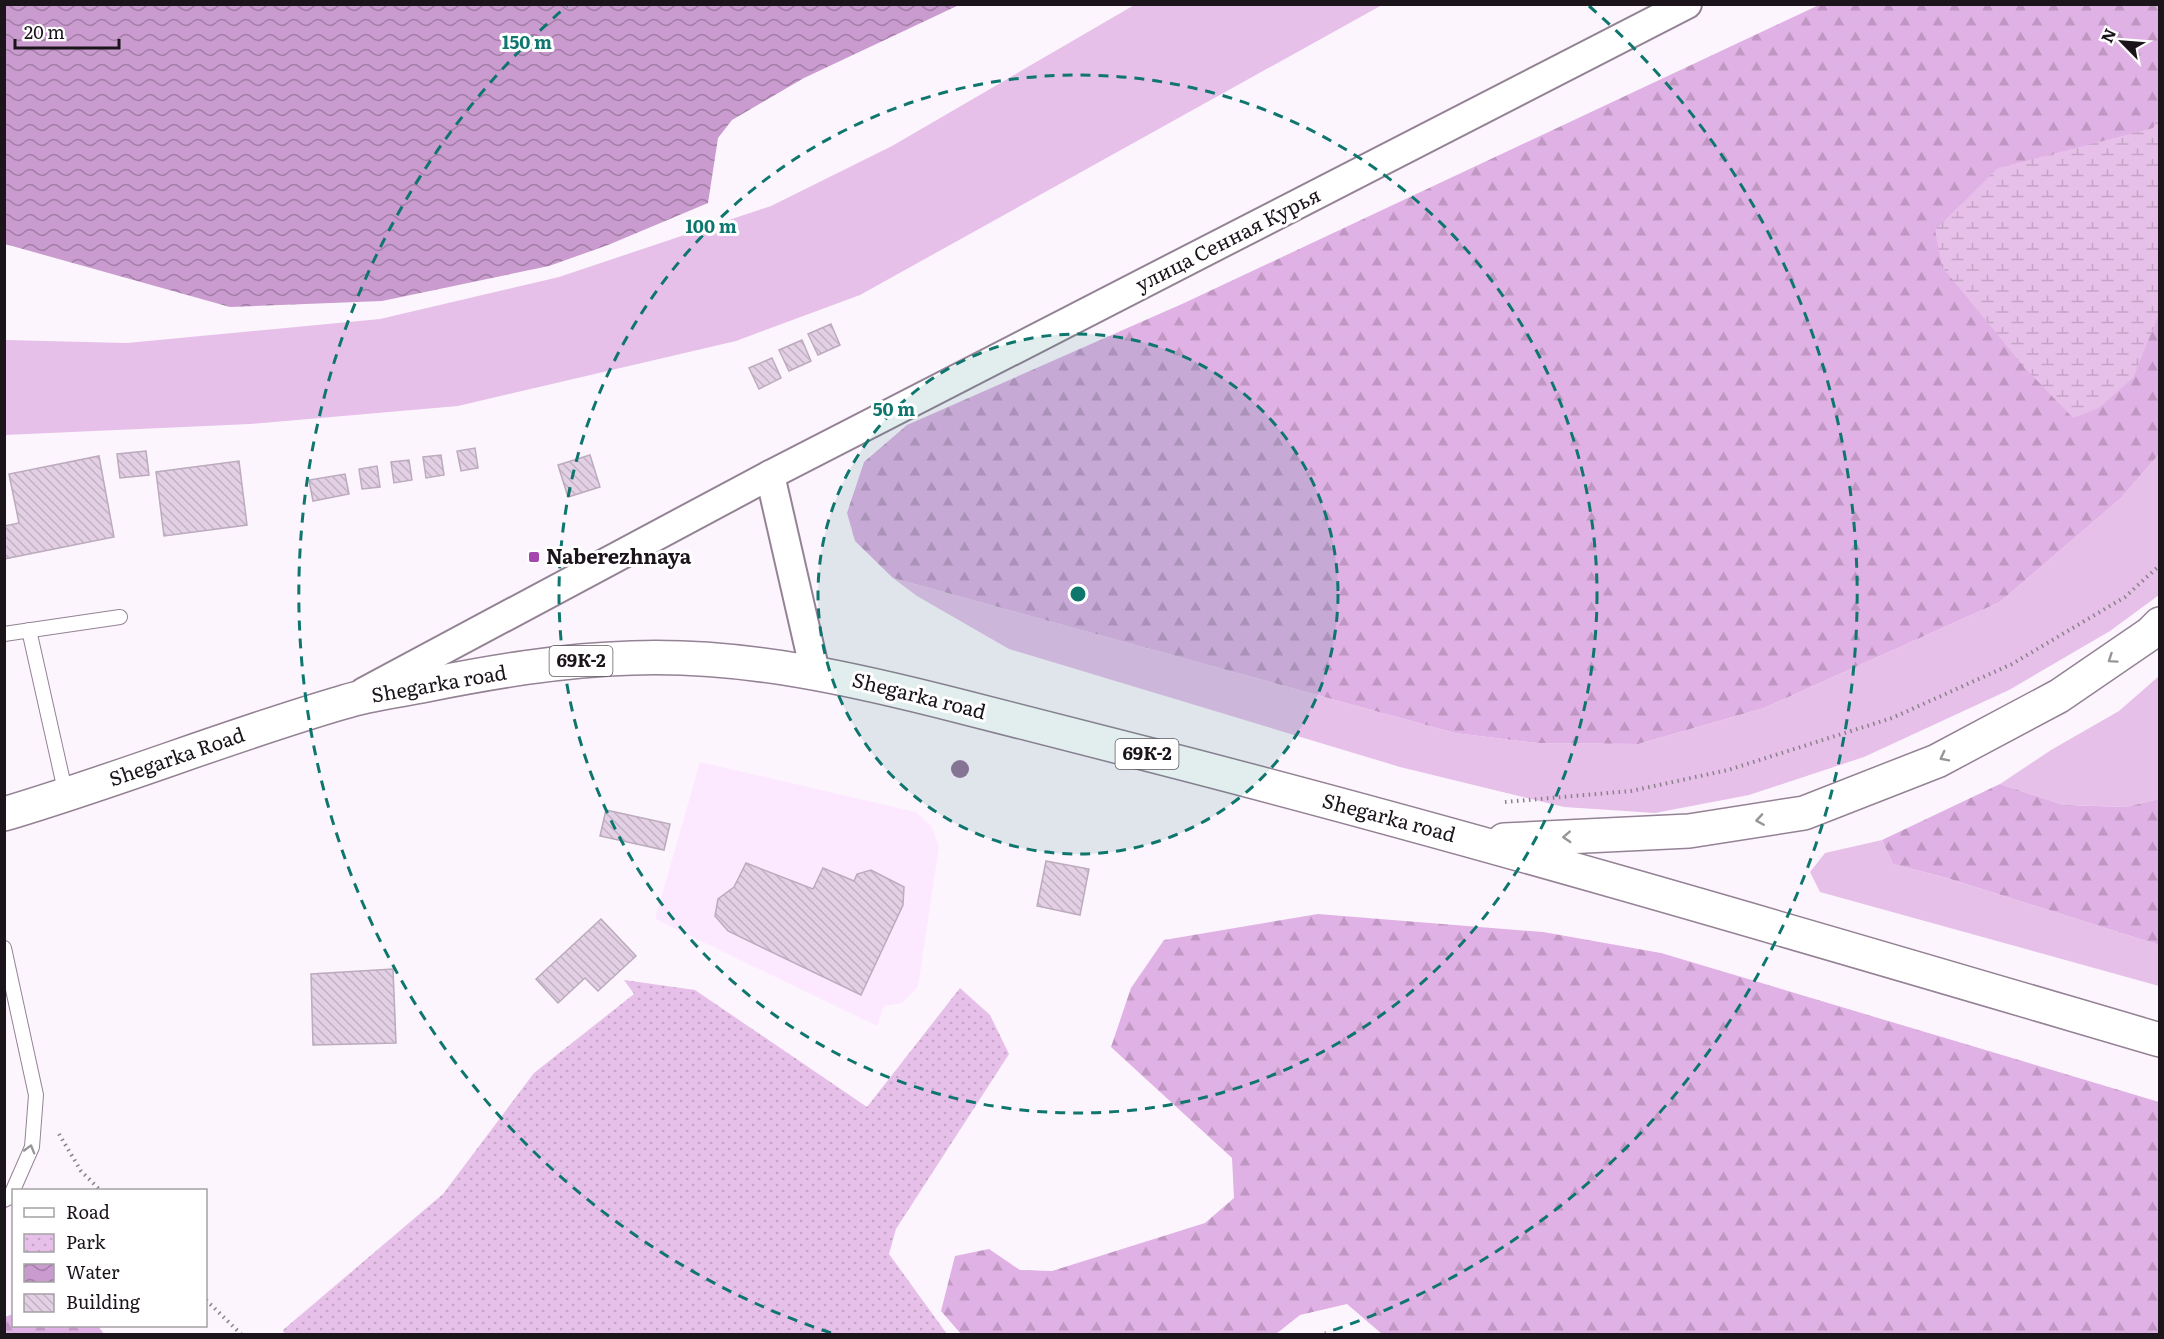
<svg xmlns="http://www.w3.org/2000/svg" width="2164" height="1339" viewBox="0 0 2164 1339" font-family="Literata,serif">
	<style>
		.built { fill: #fde9ff }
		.grass { fill: #e6c0e9 }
		.forest { fill: url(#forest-firs) }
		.wetland { fill: url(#wetland-marsh) }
		.park { fill: url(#park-dots) }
		.water { fill: url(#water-waves) }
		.building { fill: url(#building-back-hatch); stroke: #bcaabd; stroke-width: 1.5 }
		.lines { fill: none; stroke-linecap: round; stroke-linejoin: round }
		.lane-casing { stroke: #948295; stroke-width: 16 }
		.street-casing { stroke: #948295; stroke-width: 32 }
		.primary-casing { stroke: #948295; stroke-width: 36 }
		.path { stroke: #898289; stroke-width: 4; stroke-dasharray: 1.5 4.5; stroke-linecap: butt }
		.lane { stroke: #fff; stroke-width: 14 }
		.street { stroke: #fff; stroke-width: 28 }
		.primary { stroke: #fff; stroke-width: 33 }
		.tree { fill: #97759b }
		.oneway { stroke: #989598 }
		.ring { fill: none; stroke: #0f766e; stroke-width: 3; stroke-dasharray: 10 8 }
		.poi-dot { fill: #a546af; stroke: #fff; stroke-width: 2 }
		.labels { text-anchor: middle; stroke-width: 6; stroke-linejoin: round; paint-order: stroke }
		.shield { fill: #fff; stroke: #5f5a5f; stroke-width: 1.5 }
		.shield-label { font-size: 18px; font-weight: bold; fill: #1b141b }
		.street-label { font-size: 20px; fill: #1b141b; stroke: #fff }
		.poi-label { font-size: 20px; font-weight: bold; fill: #1b141b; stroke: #fff; text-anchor: start }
		.centre { fill: #0f766e; stroke: #fff; stroke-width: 3 }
		.ring-label { font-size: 18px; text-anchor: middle; font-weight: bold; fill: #0f766e; stroke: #fff; stroke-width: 6; stroke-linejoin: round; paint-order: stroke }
	</style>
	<defs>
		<pattern id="forest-firs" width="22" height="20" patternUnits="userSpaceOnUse" patternTransform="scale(1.5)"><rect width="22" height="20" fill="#e0b1e4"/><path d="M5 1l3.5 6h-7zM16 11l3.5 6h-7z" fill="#c097c3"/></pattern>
		<pattern id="wetland-marsh" width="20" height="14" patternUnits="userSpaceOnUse" patternTransform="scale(1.5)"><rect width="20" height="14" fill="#e6c0e9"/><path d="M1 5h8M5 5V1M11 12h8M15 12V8" fill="none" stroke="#c5a4c7"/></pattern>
		<pattern id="park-dots" width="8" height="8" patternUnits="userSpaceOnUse" patternTransform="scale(1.5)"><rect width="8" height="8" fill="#e6c0e9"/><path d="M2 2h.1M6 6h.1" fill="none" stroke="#c5a4c7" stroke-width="1.8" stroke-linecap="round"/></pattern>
		<pattern id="water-waves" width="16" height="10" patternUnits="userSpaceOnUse" patternTransform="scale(1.5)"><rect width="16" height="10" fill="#c99bce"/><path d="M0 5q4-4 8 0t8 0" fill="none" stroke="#a27da6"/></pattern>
		<pattern id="building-back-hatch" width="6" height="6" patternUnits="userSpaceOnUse" patternTransform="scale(1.5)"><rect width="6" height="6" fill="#e3d0e5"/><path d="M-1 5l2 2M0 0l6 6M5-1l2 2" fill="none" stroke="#c2b2c4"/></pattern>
	</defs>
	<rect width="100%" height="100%" fill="#fcf5fd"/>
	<polygon class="built" points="700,762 916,812 931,826 939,846 918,987 902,1003 884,1006 877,1026 655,919"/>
	<g class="grass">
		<polygon points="1136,4 1382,5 860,295 736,341 458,406 250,424 5,435 5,340 127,343 380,319 559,277 771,206 892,146"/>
		<polygon points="2159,454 2159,595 2110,631 2009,690 1864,757 1749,795 1655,813 1564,807 1400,767 1009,649 917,596 893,578 1455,733 1537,743 1638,744 1764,708 2000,602 2121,498"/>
		<polygon points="2159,676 2159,799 2126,807 2064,805 2000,784 2051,750 2119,711"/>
		<polygon points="1882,840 1893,864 1947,878 2159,945 2159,986 1820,892 1810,872 1825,853"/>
	</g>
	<g class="forest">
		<polygon points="1819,5 2159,5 2159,454 2121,498 2000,602 1764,708 1638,744 1537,743 1455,733 893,578 855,541 847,513 864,462 907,425 1182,304"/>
		<polygon points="2000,784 2064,805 2126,807 2159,799 2159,945 1947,878 1893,864 1882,840"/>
		<polygon points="1318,914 1543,932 1661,953 2159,1102 2159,1334 1382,1334 1347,1304 1300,1315 1276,1334 961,1334 941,1311 955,1256 989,1249 1020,1270 1052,1271 1205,1223 1234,1198 1232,1158 1111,1047 1131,988 1164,940"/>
		<polygon points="13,1314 14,1326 98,1326 104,1334 5,1334 5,1317"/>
	</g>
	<polygon class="wetland" points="2159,116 2159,314 2133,378 2099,408 2073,418 2024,367 1942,267 1935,230 1998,168 2153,128"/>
	<polygon class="park" points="624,980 695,990 867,1107 960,988 990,1015 1009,1054 896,1229 889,1254 947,1334 284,1334 283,1330 443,1194 534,1073 634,994"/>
	<polygon class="water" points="4,5 5,4 959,5 804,78 732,120 718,138 708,203 608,245 549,266 382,301 230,307 5,244"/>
	<g class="building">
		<polygon points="831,324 840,345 818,355 808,334"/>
		<polygon points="802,340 811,361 789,371 779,350"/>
		<polygon points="772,358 781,378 759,389 749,368"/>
		<polygon points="475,448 478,468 461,471 457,451"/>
		<polygon points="146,451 149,475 120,478 117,454"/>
		<polygon points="441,455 444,475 426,478 423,457"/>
		<polygon points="590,455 600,487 568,497 558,465"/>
		<polygon points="99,456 114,537 4,559 4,526 19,523 9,474"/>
		<polygon points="409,460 412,480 394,483 391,462"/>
		<polygon points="239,461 247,525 164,536 156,472"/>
		<polygon points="377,466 380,487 362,489 359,469"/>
		<polygon points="345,474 349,494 313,501 309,480"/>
		<polygon points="606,810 670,824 664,850 600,836"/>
		<polygon points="1046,861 1089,869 1080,915 1037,906"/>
		<polygon points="746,863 813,889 823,868 854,881 857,874 871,870 904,887 903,905 861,995 728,931 715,916 718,899 734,887"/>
		<polygon points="601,919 636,956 598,991 585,978 558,1003 536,979"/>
		<polygon points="393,969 396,1043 313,1045 311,974"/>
	</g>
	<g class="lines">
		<g class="lane-casing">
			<g id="lane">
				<polyline points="29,630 66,795"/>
				<polyline points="4,634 120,617"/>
				<polyline points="4,948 36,1095 32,1147 10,1197 4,1200"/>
			</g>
		</g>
		<g class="street-casing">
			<g id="street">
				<polyline points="770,475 815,672"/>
				<polyline points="364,692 770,475 1687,4"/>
			</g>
		</g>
		<g class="primary-casing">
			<g id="primary">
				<path d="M 4,814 C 119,780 230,735 344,702 C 369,694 396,691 421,686 C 491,672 561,660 632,658 C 745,654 854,679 963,707 C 1024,722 1085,738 1147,754 C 1487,841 1823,941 2160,1040"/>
				<polyline points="1504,840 1689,831 1804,813 1937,761 2059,696 2151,633 2160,624"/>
			</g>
		</g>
		<g class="path">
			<polyline points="1505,802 1631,791 1728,770 1892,718 2012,664 2125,597 2160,565"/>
			<polyline points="59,1134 81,1171 100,1190"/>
			<polyline points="206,1300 241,1334"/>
		</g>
		<use href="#lane" class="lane"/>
		<use href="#street" class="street"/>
		<use href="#primary" class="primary"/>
	</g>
	<circle class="tree" cx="960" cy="769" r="9"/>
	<defs><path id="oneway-chevron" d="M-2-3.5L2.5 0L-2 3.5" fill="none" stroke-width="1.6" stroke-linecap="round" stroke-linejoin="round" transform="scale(1.5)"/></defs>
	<g class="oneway">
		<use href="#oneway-chevron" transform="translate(2112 659) rotate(146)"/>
		<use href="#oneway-chevron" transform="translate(1944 757) rotate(153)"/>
		<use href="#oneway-chevron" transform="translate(1760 820) rotate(171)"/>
		<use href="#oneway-chevron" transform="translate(1567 837) rotate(177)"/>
		<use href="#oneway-chevron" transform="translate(30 1149) rotate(-74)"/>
	</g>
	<circle cx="1078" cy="594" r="260" fill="#0f766e" fill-opacity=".12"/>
	<g class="ring">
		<circle cx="1078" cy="594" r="260"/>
		<circle cx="1078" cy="594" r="519"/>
		<path d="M831 1333A779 779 0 0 1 567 6M1589 6A779 779 0 0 1 1325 1333"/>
	</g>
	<rect class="poi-dot" x="528" y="551" width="12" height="12" rx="3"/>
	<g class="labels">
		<g class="shield">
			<rect x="549.5" y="646" width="63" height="30" rx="4.5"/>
			<rect x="1115.5" y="739" width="63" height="30" rx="4.5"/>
		</g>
		<g class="shield-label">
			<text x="581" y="667">69К-2</text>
			<text x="1147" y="760">69К-2</text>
		</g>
		<g class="street-label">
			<text transform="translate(1228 240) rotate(-27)" y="7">улица Сенная Курья</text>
			<text transform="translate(439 684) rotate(-10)" y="7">Shegarka road</text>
			<text transform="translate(919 696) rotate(14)" y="7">Shegarka road</text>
			<text transform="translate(177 757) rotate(-19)" y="7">Shegarka Road</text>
			<text transform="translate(1389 818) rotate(15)" y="7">Shegarka road</text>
		</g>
		<g class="poi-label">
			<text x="546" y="564">Naberezhnaya</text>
		</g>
	</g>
	<circle cx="1078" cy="594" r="9" class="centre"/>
	<g class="ring-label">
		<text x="527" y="49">150 m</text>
		<text x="711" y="233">100 m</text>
		<text x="894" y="416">50 m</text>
	</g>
	<rect width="2164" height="1339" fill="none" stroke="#1b141b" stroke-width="12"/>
	<rect x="12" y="1189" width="195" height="138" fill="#ffffff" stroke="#a4a1a4" stroke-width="1.5"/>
	<rect x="24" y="1208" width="30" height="9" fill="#ffffff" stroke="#a4a1a4" stroke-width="1.5"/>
	<text x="66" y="1219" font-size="18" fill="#1b141b">Road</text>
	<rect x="24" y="1234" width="30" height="18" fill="url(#park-dots)" stroke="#a4a1a4" stroke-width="1.5"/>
	<text x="66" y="1249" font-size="18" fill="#1b141b">Park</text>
	<rect x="24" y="1264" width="30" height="18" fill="url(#water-waves)" stroke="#a4a1a4" stroke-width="1.5"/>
	<text x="66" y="1279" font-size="18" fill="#1b141b">Water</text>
	<rect x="24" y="1294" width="30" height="18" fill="url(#building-back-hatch)" stroke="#a4a1a4" stroke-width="1.5"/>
	<text x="66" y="1309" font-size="18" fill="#1b141b">Building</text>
	<g transform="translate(2122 42) rotate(295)" stroke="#ffffff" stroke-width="4.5" paint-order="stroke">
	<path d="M0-4.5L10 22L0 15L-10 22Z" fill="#1b141b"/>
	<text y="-9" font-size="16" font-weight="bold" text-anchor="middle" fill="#1b141b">N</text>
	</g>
	<path d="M15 39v9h104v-9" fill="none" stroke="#1b141b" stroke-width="3"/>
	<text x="24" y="39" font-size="18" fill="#1b141b" stroke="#ffffff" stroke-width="4.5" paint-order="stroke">20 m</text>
</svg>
